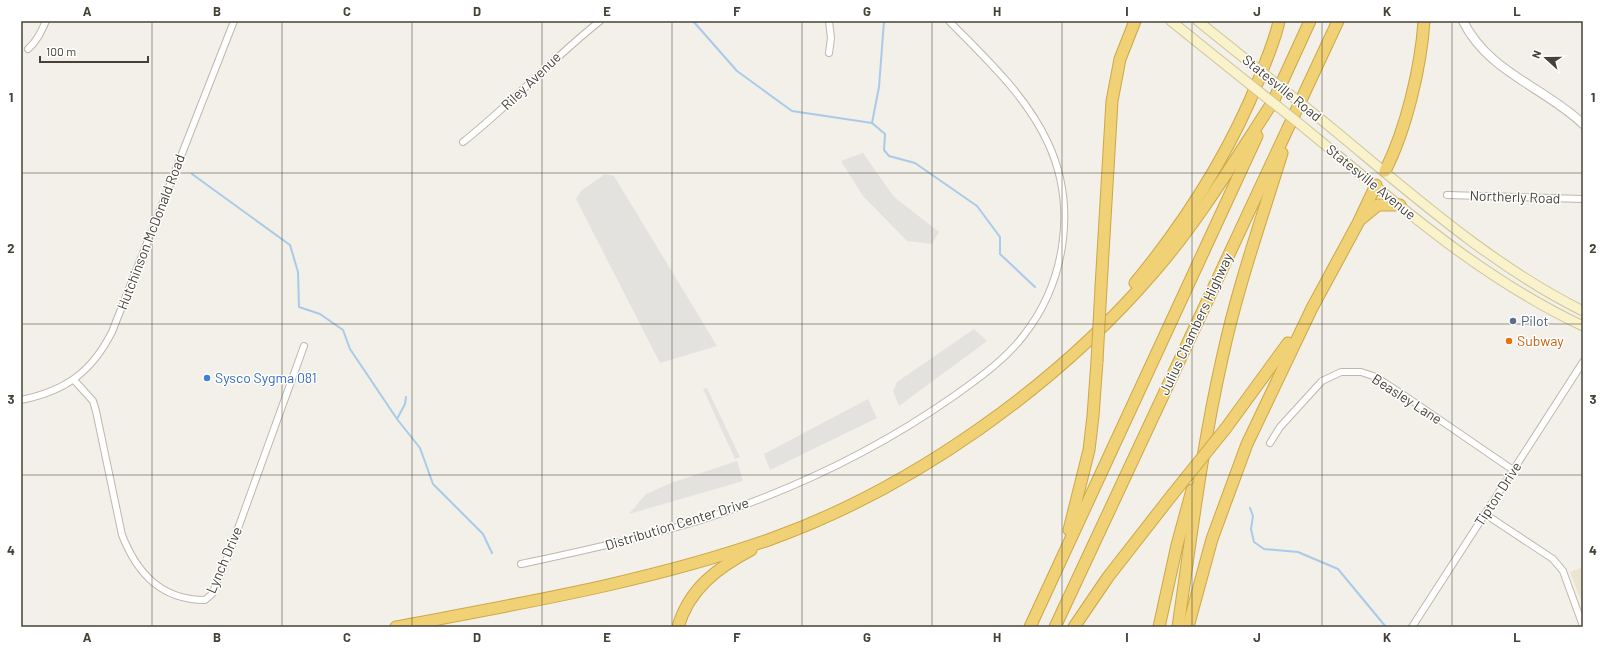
<svg xmlns="http://www.w3.org/2000/svg" width="1604" height="648" viewBox="0 0 1604 648" font-family="Barlow,sans-serif">
	<style>
		.education { fill: #eae5d3 }
		.parking { fill: #e4e2df }
		.lines { fill: none; stroke-linecap: round; stroke-linejoin: round }
		.stream { stroke: #aacae9; stroke-width: 2 }
		.minor-casing { stroke: #bdb8ab; stroke-width: 8 }
		.tertiary-casing { stroke: #bdb8ab; stroke-width: 10 }
		.secondary-casing { stroke: #cec59b; stroke-width: 11 }
		.motorway-casing { stroke: #cea746; stroke-width: 13 }
		.minor { stroke: #fff; stroke-width: 6 }
		.tertiary { stroke: #fff; stroke-width: 8 }
		.secondary { stroke: #f9f2cb; stroke-width: 9 }
		.motorway { stroke: #f0d175; stroke-width: 11 }
		.secondary-bridge-casing { stroke: #cec59b; stroke-width: 11; stroke-linecap: butt }
		.motorway-bridge-casing { stroke: #cea746; stroke-width: 13; stroke-linecap: butt }
		.secondary-bridge { stroke: #f9f2cb; stroke-width: 9 }
		.motorway-bridge { stroke: #f0d175; stroke-width: 11 }
		.grid { fill: none; stroke: #454137; stroke-width: 1; stroke-opacity: 0.55 }
		.service-dot { fill: #5c6f8a; stroke: #fff; stroke-width: 1.5 }
		.food-dot { fill: #e8710a; stroke: #fff; stroke-width: 1.5 }
		.shop-dot { fill: #3f7fe0; stroke: #fff; stroke-width: 1.5 }
		.labels { text-anchor: middle; stroke-width: 3; stroke-linejoin: round; paint-order: stroke }
		.street-label { font-size: 14px; fill: #454137; stroke: #fff }
		.service-label { font-size: 14px; fill: #4e5e75; stroke: #fff; text-anchor: start }
		.food-label { font-size: 14px; fill: #c56008; stroke: #fff; text-anchor: start }
		.shop-label { font-size: 14px; fill: #366cbe; stroke: #fff; text-anchor: start }
		.neatline { fill: none; stroke: #454137; stroke-width: 1.5 }
		.grid-label { font-size: 13px; text-anchor: middle; font-weight: bold; fill: #454137 }
	</style>
	<rect width="100%" height="100%" fill="#f2f0e8"/>
	<polygon class="education" points="1583,567 1583,606 1570,572"/>
	<g class="parking">
		<polygon points="863,153 894,197 939,232 932,244 907,241 863,196 841,161"/>
		<polygon points="605,174 614,176 717,346 660,363 576,199 581,191"/>
		<polygon points="974,329 987,341 899,406 893,391 897,382"/>
		<polygon points="707,388 740,457 735,459 703,389"/>
		<polygon points="868,399 877,418 770,470 764,454"/>
		<polygon points="737,461 743,481 629,514 646,494 671,483"/>
	</g>
	<g class="lines">
		<g class="stream">
			<polyline points="693,21 737,71 792,111 872,123 885,134 884,150 889,156 915,163 977,206 1000,237 1000,254 1035,287"/>
			<polyline points="872,123 879,87 884,21"/>
			<polyline points="192,174 290,245 298,272 299,307 320,314 343,330 350,349 397,419 420,448 433,484 483,534 492,553"/>
			<polyline points="397,419 405,404 406,397"/>
			<polyline points="1250,508 1253,516 1251,529 1254,542 1264,549 1298,552 1338,569 1386,627"/>
		</g>
		<g class="minor-casing">
			<g id="minor">
				<polyline points="829,21 831,38 829,53"/>
				<path d="M 28,49 C 37,41 41,32 46,21"/>
				<path d="M 463,142 C 511,104 552,59 600,21"/>
				<polyline points="1447,195 1583,199"/>
				<path d="M 74,380 L 93,401 L 96,411 L 122,535 C 137,573 161,600 205,600 L 212,594 L 228,556 L 304,346"/>
				<path d="M 21,400 C 65,391 91,373 112,332 L 234,21"/>
				<polyline points="1270,443 1280,427 1322,381 1341,372 1361,372 1376,377 1405,396 1513,470"/>
				<polyline points="1485,514 1553,559 1563,571 1583,626"/>
				<path d="M 521,564 C 581,551 642,538 701,520 C 791,491 877,450 954,396 C 979,378 1005,360 1024,335 C 1066,281 1077,205 1048,143 C 1026,95 985,58 949,21"/>
				<polyline points="1412,627 1583,362"/>
			</g>
		</g>
		<g class="tertiary-casing">
			<path id="tertiary" d="M 1463,21 C 1488,72 1544,87 1583,124"/>
		</g>
		<g class="secondary-casing">
			<g id="secondary">
				<polyline points="1171,21 1237,74"/>
				<polyline points="1198,21 1244,58"/>
				<path d="M 1296,121 C 1387,195 1476,276 1583,326"/>
				<path d="M 1323,121 C 1405,188 1488,264 1583,311"/>
			</g>
		</g>
		<g class="motorway-casing">
			<g id="motorway">
				<polyline points="1271,106 1310,21"/>
				<path d="M 1385,171 C 1406,130 1421,67 1424,21"/>
				<polyline points="1361,219 1378,205 1400,205"/>
				<path d="M 1135,283 C 1186,221 1229,154 1259,79 C 1266,60 1275,41 1279,21"/>
				<polyline points="1101,287 1112,101 1120,59 1135,21"/>
				<polyline points="1226,428 1288,343"/>
				<polyline points="1069,530 1089,450 1093,416 1097,361"/>
				<path d="M 396,627 C 522,603 649,582 771,539 C 913,488 1056,386 1154,272 C 1200,219 1236,158 1274,100"/>
				<path d="M 678,627 C 689,589 717,568 751,550"/>
				<polyline points="1030,627 1257,136"/>
				<polyline points="1055,627 1338,21"/>
				<polyline points="1074,627 1108,577 1172,495"/>
				<polyline points="1159,627 1177,545 1192,490"/>
				<path d="M 1178,627 C 1191,538 1202,447 1222,359 C 1237,289 1261,221 1282,153"/>
				<polyline points="1188,627 1212,539 1247,444 1312,308 1358,223 1376,185"/>
			</g>
		</g>
		<use href="#minor" class="minor"/>
		<use href="#tertiary" class="tertiary"/>
		<use href="#secondary" class="secondary"/>
		<use href="#motorway" class="motorway"/>
		<g class="secondary-bridge-casing">
			<g id="secondary-bridge">
				<polyline points="1244,58 1323,121"/>
				<polyline points="1237,74 1296,121"/>
			</g>
		</g>
		<g class="motorway-bridge-casing">
			<g id="motorway-bridge">
				<polyline points="1097,361 1101,287"/>
				<polyline points="1172,495 1226,428"/>
			</g>
		</g>
		<use href="#secondary-bridge" class="secondary-bridge"/>
		<use href="#motorway-bridge" class="motorway-bridge"/>
	</g>
	<path class="grid" d="M 152,21 L 152,627M 282,21 L 282,627M 412,21 L 412,627M 542,21 L 542,627M 672,21 L 672,627M 802,21 L 802,627M 932,21 L 932,627M 1062,21 L 1062,627M 1192,21 L 1192,627M 1322,21 L 1322,627M 1452,21 L 1452,627M 21,173 L 1583,173M 21,324 L 1583,324M 21,475 L 1583,475"/>
	<circle class="service-dot" cx="1513" cy="321" r="4"/>
	<circle class="food-dot" cx="1509" cy="341" r="4"/>
	<circle class="shop-dot" cx="207" cy="378" r="4"/>
	<g class="labels">
		<g class="street-label">
			<text transform="translate(531 81) rotate(-44)" y="5">Riley Avenue</text>
			<text transform="translate(1282 88) rotate(39)" y="5">Statesville Road</text>
			<text transform="translate(1371 182) rotate(39)" y="5">Statesville Avenue</text>
			<text transform="translate(1515 197) rotate(2)" y="5">Northerly Road</text>
			<text transform="translate(151 232) rotate(-69)" y="5">Hutchinson McDonald Road</text>
			<text transform="translate(1196 324) rotate(-65)" y="5">Julius Chambers Highway</text>
			<text transform="translate(1407 399) rotate(33)" y="5">Beasley Lane</text>
			<text transform="translate(1498 494) rotate(-57)" y="5">Tipton Drive</text>
			<text transform="translate(677 524) rotate(-17)" y="5">Distribution Center Drive</text>
			<text transform="translate(224 560) rotate(-67)" y="5">Lynch Drive</text>
		</g>
		<g class="service-label">
			<text x="1521" y="326">Pilot</text>
		</g>
		<g class="food-label">
			<text x="1517" y="346">Subway</text>
		</g>
		<g class="shop-label">
			<text x="215" y="383">Sysco Sygma 081</text>
		</g>
	</g>
	<rect width="1604" height="648" fill="none" stroke="#ffffff" stroke-width="44"/>
	<g transform="translate(1546 58) rotate(291)" stroke="#ffffff" stroke-width="3" paint-order="stroke">
	<path d="M0-3L7 15L0 10L-7 15Z" fill="#454137"/>
	<text y="-6" font-size="11" font-weight="bold" text-anchor="middle" fill="#454137">N</text>
	</g>
	<path d="M40 56v6h108v-6" fill="none" stroke="#454137" stroke-width="2"/>
	<text x="46" y="56" font-size="12" fill="#454137" stroke="#ffffff" stroke-width="3" paint-order="stroke">100 m</text>
	<rect x="22" y="22" width="1560" height="604" class="neatline"/>
	<g class="grid-label">
		<text x="87" y="16">A</text>
		<text x="217" y="16">B</text>
		<text x="347" y="16">C</text>
		<text x="477" y="16">D</text>
		<text x="607" y="16">E</text>
		<text x="737" y="16">F</text>
		<text x="867" y="16">G</text>
		<text x="997" y="16">H</text>
		<text x="1127" y="16">I</text>
		<text x="1257" y="16">J</text>
		<text x="1387" y="16">K</text>
		<text x="1517" y="16">L</text>
		<text x="11" y="102">1</text>
		<text x="1593" y="102">1</text>
		<text x="11" y="253">2</text>
		<text x="1593" y="253">2</text>
		<text x="11" y="404">3</text>
		<text x="1593" y="404">3</text>
		<text x="11" y="555">4</text>
		<text x="1593" y="555">4</text>
		<text x="87" y="642">A</text>
		<text x="217" y="642">B</text>
		<text x="347" y="642">C</text>
		<text x="477" y="642">D</text>
		<text x="607" y="642">E</text>
		<text x="737" y="642">F</text>
		<text x="867" y="642">G</text>
		<text x="997" y="642">H</text>
		<text x="1127" y="642">I</text>
		<text x="1257" y="642">J</text>
		<text x="1387" y="642">K</text>
		<text x="1517" y="642">L</text>
	</g>
</svg>
